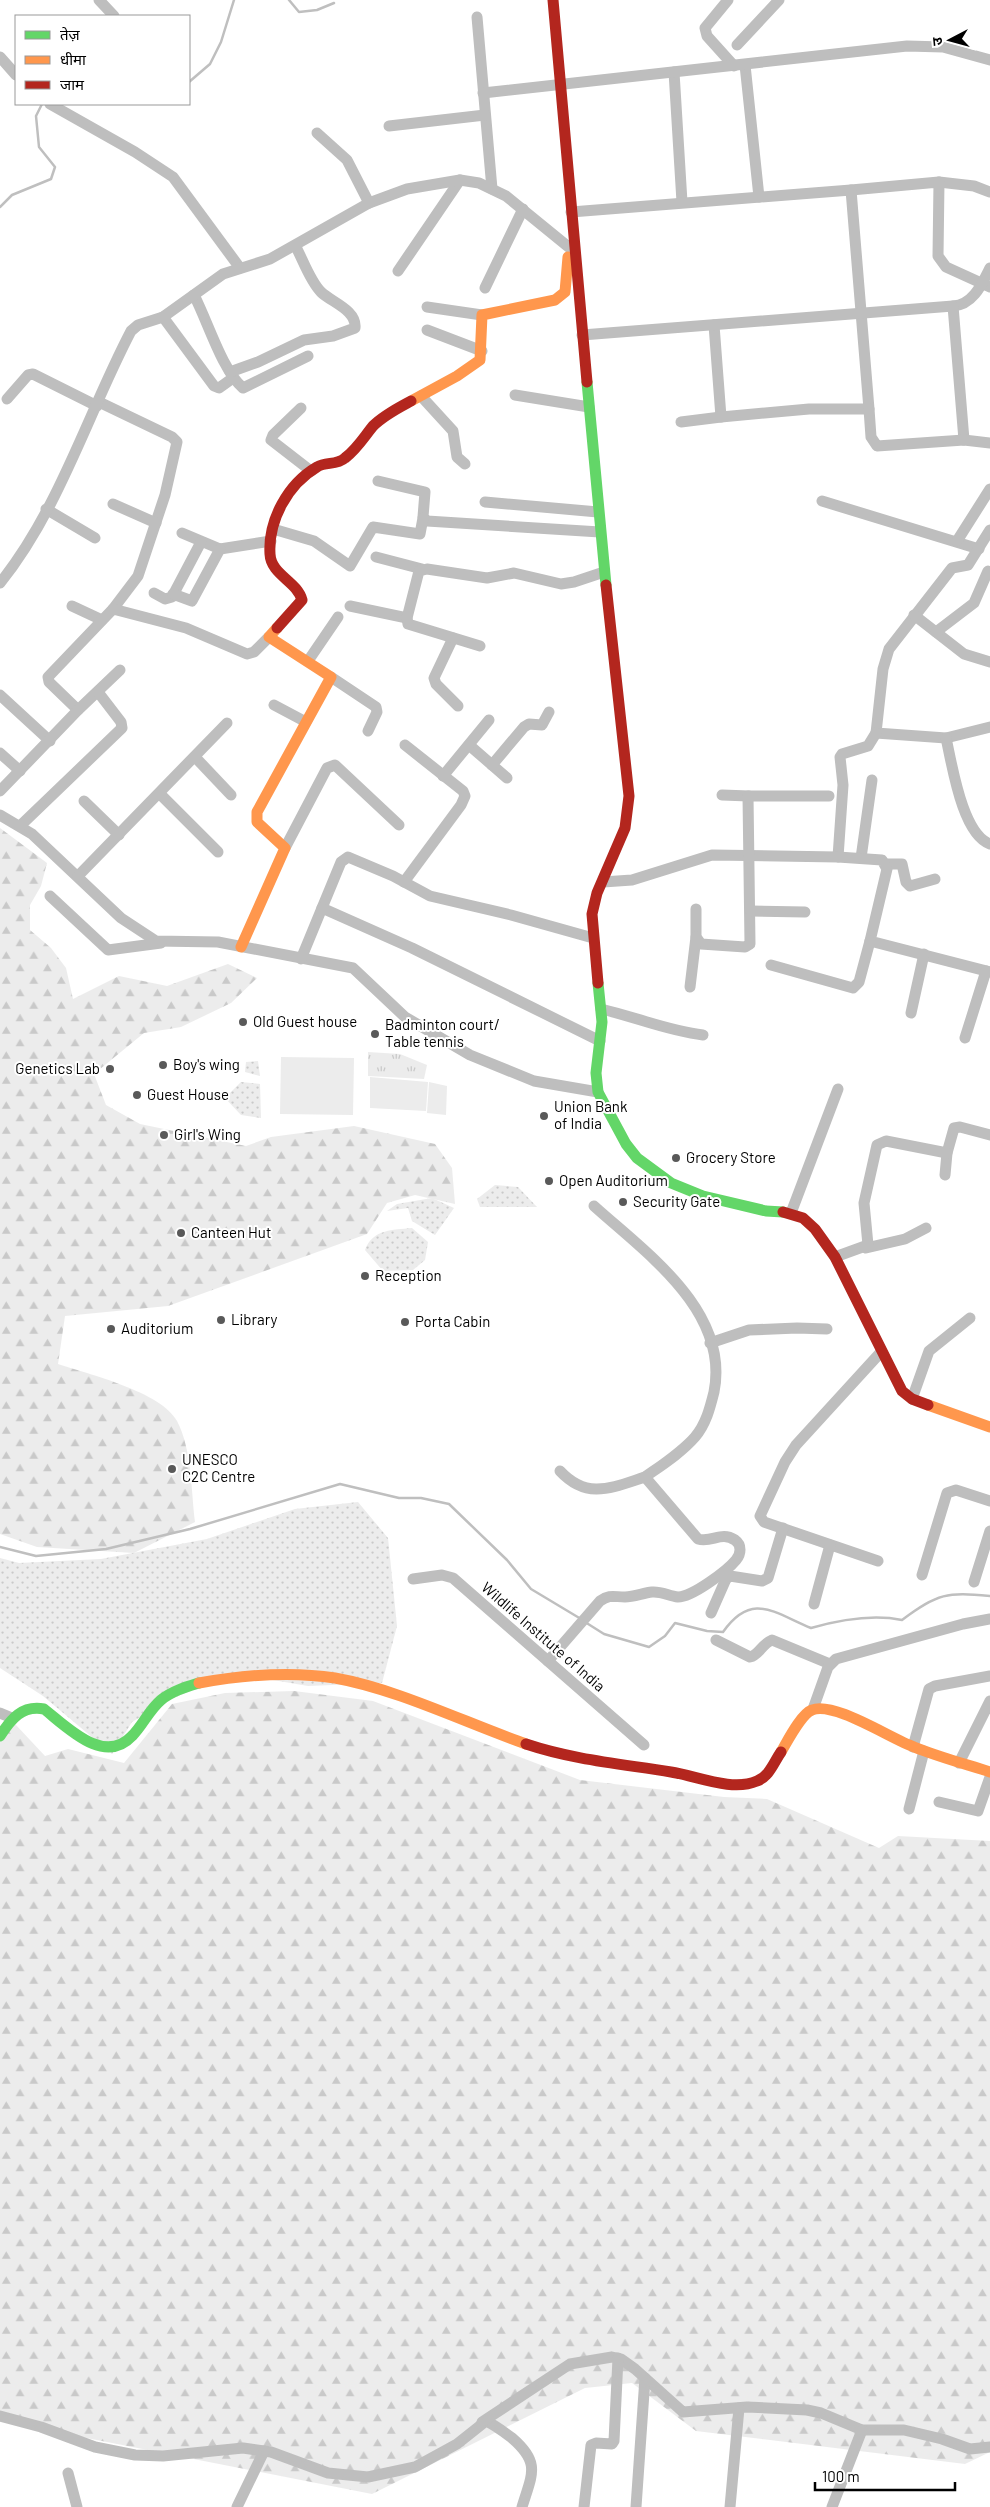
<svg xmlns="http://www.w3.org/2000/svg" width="990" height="2507" viewBox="0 0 990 2507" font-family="Barlow,'Noto Sans Devanagari',sans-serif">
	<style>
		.grass { fill: url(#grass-dots) }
		.forest { fill: url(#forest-firs) }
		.park { fill: url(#park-tufts) }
		.pitch { fill: #ececec }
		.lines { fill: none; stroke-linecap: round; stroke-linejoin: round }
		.stream { stroke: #bfbfbf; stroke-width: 2.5 }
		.street { stroke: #bebebe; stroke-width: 11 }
		.fast { stroke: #63d668; stroke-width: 11 }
		.slow { stroke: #ff974d; stroke-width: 11 }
		.jam { stroke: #b3261e; stroke-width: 11 }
		.poi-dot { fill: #595959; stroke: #fff; stroke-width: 2 }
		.labels { text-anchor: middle; stroke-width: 4; stroke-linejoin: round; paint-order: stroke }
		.poi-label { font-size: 15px; fill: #000; stroke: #fff; text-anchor: start }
		.street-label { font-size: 15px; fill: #000; stroke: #fff }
	</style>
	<defs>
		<pattern id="grass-dots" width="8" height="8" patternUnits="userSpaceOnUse" patternTransform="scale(1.25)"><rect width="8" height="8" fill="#ececec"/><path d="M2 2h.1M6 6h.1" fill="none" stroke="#c9c9c9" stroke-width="1.8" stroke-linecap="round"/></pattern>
		<pattern id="forest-firs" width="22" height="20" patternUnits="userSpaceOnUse" patternTransform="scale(1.25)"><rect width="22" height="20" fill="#ececec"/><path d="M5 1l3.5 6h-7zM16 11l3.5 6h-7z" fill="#c9c9c9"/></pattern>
		<pattern id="park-tufts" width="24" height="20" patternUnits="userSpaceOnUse" patternTransform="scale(1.25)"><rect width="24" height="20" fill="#ececec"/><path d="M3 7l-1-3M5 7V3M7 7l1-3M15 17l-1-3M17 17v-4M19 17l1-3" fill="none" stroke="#c9c9c9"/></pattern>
	</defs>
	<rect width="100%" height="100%" fill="#fff"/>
	<g class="grass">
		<polygon points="258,1061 260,1076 245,1072 246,1062"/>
		<polygon points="241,1082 260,1084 261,1118 241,1115 225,1098"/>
		<polygon points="495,1185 518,1187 537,1207 480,1207 477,1199"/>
		<polygon points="432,1198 454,1208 435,1235 412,1221 408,1208 387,1211 397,1204"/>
		<path d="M 412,1228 L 428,1242 L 425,1260 L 413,1270 L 383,1271 L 365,1250 C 373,1229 392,1230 412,1228 Z"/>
		<polygon points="358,1502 388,1538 397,1626 382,1683 308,1686 233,1673 169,1700 132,1722 112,1754 43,1696 0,1668 0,1558 19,1563 101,1559 207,1539 295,1509"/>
	</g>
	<g class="forest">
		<path d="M 0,828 L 47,863 L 41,886 L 30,905 L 30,930 L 51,948 L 66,968 L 73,999 L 119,976 L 167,986 L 228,964 L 257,978 L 231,1003 L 181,1027 L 144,1033 L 94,1074 L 106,1105 L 140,1124 L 246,1146 L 271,1137 L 354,1126 L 435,1144 L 452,1168 L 455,1204 L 415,1195 L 387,1203 L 367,1234 L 168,1306 L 65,1316 L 58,1364 C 88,1374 162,1392 177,1421 C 192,1450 191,1490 195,1522 L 134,1553 L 37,1547 L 0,1534 Z"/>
		<polygon points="294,1691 373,1701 580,1780 724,1797 767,1799 879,1848 898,1836 990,1841 990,2452 965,2464 696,2431 632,2383 585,2388 372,2494 0,2421 0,1729 16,1725 45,1756 68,1749 124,1763 172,1704 225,1693"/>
	</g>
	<polygon class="park" points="368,1052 400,1054 427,1065 424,1079 368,1076"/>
	<g class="pitch">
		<polygon points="281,1057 354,1058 353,1115 280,1114"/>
		<polygon points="370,1077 428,1082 426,1111 370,1108"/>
		<polygon points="429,1082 447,1086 446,1115 427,1113"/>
	</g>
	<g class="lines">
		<g class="stream">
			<polyline points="289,0 299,12 317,10 334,3"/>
			<polyline points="189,82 210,64 221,42 234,0"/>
			<polyline points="0,207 12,195 51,179 55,167 39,147 36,116 42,104"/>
			<polyline points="0,1547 36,1556 106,1549 190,1529 340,1484 399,1498 421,1498 449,1504 507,1560 531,1589 581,1619"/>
			<path d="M 585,1622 L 604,1634 L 649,1647 L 665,1636 L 675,1623 L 707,1631 L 723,1632 C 752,1591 774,1613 811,1628 C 839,1620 873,1614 902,1620 C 938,1593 947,1592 990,1596"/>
		</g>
		<g class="street">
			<polyline points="99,0 114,16"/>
			<polyline points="728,0 705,28 707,36 734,66"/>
			<polyline points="477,17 492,189"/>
			<polyline points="737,45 779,0"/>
			<polyline points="0,57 16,75"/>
			<polyline points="745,65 759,197"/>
			<polyline points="674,72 682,202"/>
			<polyline points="483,93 907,46 943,47 990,60"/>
			<polyline points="50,104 135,152 173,177 240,268"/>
			<polyline points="389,126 485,115"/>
			<polyline points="317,133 347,160 369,203"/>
			<polyline points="939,182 974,186 990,192"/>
			<polyline points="851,190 939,182 938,256 946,267 990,287"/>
			<polyline points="571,212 851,190 869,409 809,409 721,417 714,325"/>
			<polyline points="398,271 460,180"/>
			<polyline points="485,288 523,209"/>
			<path d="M 194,295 C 208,322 222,370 243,388 L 308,356"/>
			<path d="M 953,306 C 973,305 982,284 990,268"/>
			<polyline points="427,307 482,315"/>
			<polyline points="163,317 214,386 219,388 233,378"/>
			<polyline points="427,330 482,351"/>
			<polyline points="582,335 953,306 964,440"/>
			<path d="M 230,372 L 258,362 L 304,340 L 333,336 L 355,328 C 357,310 331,302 321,292 C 310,281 303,260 296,247"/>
			<polyline points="515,395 589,407"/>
			<polyline points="421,396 453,431 457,457 465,464"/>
			<polyline points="7,399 28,375 33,374 97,406"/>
			<polyline points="99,402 172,437 177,442 165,495 138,576 113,609"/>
			<polyline points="301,408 273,435 271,440 311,471"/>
			<polyline points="869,409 871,437 877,446 964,440 990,443"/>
			<polyline points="681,422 721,417"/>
			<polyline points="378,481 425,492 423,517 427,521 600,532"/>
			<polyline points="822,501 979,549"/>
			<polyline points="485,502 598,512"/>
			<polyline points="113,504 156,523"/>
			<polyline points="46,509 95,538"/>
			<polyline points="273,529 314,541 350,566 373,527 420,534 423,518"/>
			<polyline points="990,530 968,565 952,568 889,649 883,669 876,733 946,738 990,727"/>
			<polyline points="182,533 220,549 271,541"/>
			<polyline points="957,541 990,489"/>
			<polyline points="376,557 422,569"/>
			<path d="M 0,583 C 59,510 88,413 131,331 L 138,325 L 163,317 L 223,274 L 270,259 L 369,203 L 407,189 L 460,180 L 479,183 L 506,196 L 571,249"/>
			<polyline points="154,593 165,599 172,597 201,542"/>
			<polyline points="173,594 192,601 220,549"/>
			<polyline points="72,606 102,620"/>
			<polyline points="350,606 407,618"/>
			<polyline points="914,615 964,654 990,662"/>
			<polyline points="936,632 974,603 988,571"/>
			<polyline points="453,638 434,678 436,684 458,706"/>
			<polyline points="480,646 408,624 407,618 419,571 427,569 487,578 514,573 561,584 574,582 604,572"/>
			<polyline points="308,661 338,617"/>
			<polyline points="331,677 376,707 377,712 368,731"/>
			<polyline points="0,695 50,741"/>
			<polyline points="274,705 306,722"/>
			<polyline points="78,710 49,682 48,677 113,609 186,628 247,654 254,652 269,637"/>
			<path d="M 946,738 C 952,764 962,834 990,844"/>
			<polyline points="469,745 507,778"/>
			<polyline points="0,753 20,771"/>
			<polyline points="195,757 231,795"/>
			<polyline points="492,765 524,727 529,724 542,725 549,712"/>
			<polyline points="443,776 489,720"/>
			<polyline points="0,791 78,710 120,670"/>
			<polyline points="160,794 218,852"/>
			<polyline points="722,795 749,796"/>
			<polyline points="84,801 119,835"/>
			<polyline points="0,815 32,834 121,918 156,941 218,942 353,968 405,1017 470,1055 534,1081 598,1092"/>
			<polyline points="20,826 122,728 121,722 98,692"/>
			<polyline points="285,848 327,768 335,765 399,825"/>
			<polyline points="838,857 843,785 840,757 842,754 868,746 876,733"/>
			<polyline points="861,858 872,780"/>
			<polyline points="886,864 902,864 906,882 910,886 935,879"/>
			<polyline points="78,876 227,723"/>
			<polyline points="404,882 461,805 465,796 463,791 405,745"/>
			<polyline points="603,882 632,880 712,855 838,857 882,860 887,869 870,941 990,972"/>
			<polyline points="50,896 108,950 161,943"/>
			<polyline points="696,909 696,937 701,944 745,947 750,944 748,796 829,796"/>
			<polyline points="751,911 805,912"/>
			<polyline points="593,938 511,915 430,896 393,876 348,857 341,862 322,908 412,948 600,1041"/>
			<polyline points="301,959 322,908"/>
			<polyline points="771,965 853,988 859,982 870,941"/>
			<polyline points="690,987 696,937"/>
			<path d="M 601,1009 C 636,1017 668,1031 703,1035"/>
			<polyline points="911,1013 924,954"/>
			<polyline points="965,1038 986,971"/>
			<polyline points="945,1175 947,1153 954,1128 960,1127 990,1135"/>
			<polyline points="791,1213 838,1089"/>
			<polyline points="866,1248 905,1239 926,1228"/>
			<polyline points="835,1257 868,1245 864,1203 877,1145 886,1141 947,1153"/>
			<polyline points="710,1343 749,1330 797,1328 827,1329"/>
			<polyline points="912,1399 929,1351 970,1318"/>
			<path d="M 560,1471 C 587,1500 611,1488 645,1477"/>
			<polyline points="878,1561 764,1522 760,1516 785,1462 796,1445 881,1352"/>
			<polyline points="922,1575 947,1493 956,1490 990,1501"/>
			<polyline points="413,1579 442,1575 453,1578 644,1745"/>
			<polyline points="974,1582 990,1531"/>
			<polyline points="814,1604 830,1545"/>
			<polyline points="711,1613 726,1579 730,1576 762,1581 768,1578 783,1528"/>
			<path d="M 716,1640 L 750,1657 C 759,1655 762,1644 772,1640 L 830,1664"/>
			<path d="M 548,1661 L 600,1601 C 610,1594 614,1597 625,1597 C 634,1597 643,1593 652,1592 C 661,1591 669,1596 678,1597 C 692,1597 727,1571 736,1560 C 741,1554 742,1545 735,1540 C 721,1531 712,1543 698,1539 L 645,1477 C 662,1465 681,1453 695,1437 C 706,1424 710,1408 714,1392 C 730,1311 646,1253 594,1206"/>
			<polyline points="813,1709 828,1667 836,1659 963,1624 990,1619"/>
			<polyline points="0,1713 12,1718"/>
			<polyline points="913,1747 929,1689 935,1686 990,1676"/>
			<polyline points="959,1763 990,1701"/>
			<polyline points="939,1802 978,1811 990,1777"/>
			<polyline points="909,1809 924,1751"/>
			<path d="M 0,2416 L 41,2427 L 95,2447 L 135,2455 L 163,2456 L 243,2448 L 271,2452 L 328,2473 L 368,2477 L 415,2467 L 457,2444 L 486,2421 C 495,2425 504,2432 512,2438 C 541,2463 532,2474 522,2507"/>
			<polyline points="482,2422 570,2364 612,2357 621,2359 635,2369 683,2412 747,2407 807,2410 821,2413 862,2430 904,2430 942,2439 970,2449 990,2447"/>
			<polyline points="68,2473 77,2507"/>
			<polyline points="237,2507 264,2451"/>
			<polyline points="584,2507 591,2445 596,2443 612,2444 614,2441 618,2358"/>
			<polyline points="636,2507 645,2378"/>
			<polyline points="730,2507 739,2408"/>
			<polyline points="832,2507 862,2430"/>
		</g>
		<g class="fast">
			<polyline points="587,382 606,585"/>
			<polyline points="598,983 602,1022 596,1073 598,1092 626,1144 637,1158 671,1183 703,1196 766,1211 783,1212"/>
			<path d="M 0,1736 C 11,1719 22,1705 44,1709 C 67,1727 104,1766 132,1736 C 143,1725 149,1710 161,1700 C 172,1691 186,1687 199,1683"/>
		</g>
		<g class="slow">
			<polyline points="411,401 457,376 480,360 482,315 555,300 565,292 568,257"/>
			<polyline points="241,947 285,848 257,822 257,812 331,677 269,637 277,628"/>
			<polyline points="928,1405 990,1427"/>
			<path d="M 199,1683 C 243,1675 291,1671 335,1678 C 397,1689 466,1723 526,1744"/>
			<path d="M 781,1752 C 787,1742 801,1714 812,1710 C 834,1701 891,1739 914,1747 C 939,1757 965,1764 990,1772"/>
		</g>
		<g class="jam">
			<polyline points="553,0 587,382"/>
			<path d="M 277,628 L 302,600 C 297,581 271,575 270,554 C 268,520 288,484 317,467 C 326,461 336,466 345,458 C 357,449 364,437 373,426 C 384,415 398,408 411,401"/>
			<polyline points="598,983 592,914 597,893 625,828 629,796 606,585"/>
			<polyline points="783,1212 803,1218 815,1229 835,1257 902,1391 912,1399 928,1405"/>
			<path d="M 526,1744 C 574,1760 622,1764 671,1772 C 697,1776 732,1792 757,1781 C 769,1777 774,1762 781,1752"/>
		</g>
	</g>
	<g class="poi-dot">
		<circle cx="243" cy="1022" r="5"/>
		<circle cx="375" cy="1034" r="5"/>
		<circle cx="163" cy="1065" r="5"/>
		<circle cx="110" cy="1069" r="5"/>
		<circle cx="137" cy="1095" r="5"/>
		<circle cx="544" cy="1116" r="5"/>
		<circle cx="164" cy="1135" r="5"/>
		<circle cx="676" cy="1158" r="5"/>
		<circle cx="549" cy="1181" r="5"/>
		<circle cx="623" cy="1202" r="5"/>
		<circle cx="181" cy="1233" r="5"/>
		<circle cx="365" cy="1276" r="5"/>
		<circle cx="221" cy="1320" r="5"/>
		<circle cx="405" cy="1322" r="5"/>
		<circle cx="111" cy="1329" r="5"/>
		<circle cx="172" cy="1469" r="5"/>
	</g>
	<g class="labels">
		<g class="poi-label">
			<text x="253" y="1027">Old Guest house</text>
			<text x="385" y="1030">Badminton court/<tspan x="385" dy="17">Table tennis</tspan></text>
			<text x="173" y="1070">Boy's wing</text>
			<text x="100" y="1074" text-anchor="end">Genetics Lab</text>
			<text x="147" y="1100">Guest House</text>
			<text x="554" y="1112">Union Bank<tspan x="554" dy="17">of India</tspan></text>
			<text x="174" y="1140">Girl's Wing</text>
			<text x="686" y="1163">Grocery Store</text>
			<text x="559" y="1186">Open Auditorium</text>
			<text x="633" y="1207">Security Gate</text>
			<text x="191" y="1238">Canteen Hut</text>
			<text x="375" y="1281">Reception</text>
			<text x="231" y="1325">Library</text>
			<text x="415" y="1327">Porta Cabin</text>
			<text x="121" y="1334">Auditorium</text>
			<text x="182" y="1465">UNESCO<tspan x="182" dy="17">C2C Centre</tspan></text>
		</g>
		<g class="street-label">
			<text transform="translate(543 1637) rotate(41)" y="5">Wildlife Institute of India</text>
		</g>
	</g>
	<rect x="15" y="15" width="175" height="90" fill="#ffffff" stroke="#999999"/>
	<rect x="25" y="31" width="25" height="8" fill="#63d668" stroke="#999999"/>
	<text x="60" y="40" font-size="15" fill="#000000">तेज़</text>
	<rect x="25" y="56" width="25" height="8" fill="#ff974d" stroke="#999999"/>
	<text x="60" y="65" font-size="15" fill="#000000">धीमा</text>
	<rect x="25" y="81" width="25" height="8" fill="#b3261e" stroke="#999999"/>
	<text x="60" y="90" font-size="15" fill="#000000">जाम</text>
	<g transform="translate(950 40) rotate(264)" stroke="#ffffff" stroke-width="4" paint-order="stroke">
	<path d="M0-4L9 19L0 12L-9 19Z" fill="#000000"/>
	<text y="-8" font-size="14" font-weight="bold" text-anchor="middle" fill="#000000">उ</text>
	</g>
	<path d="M815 2482v8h140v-8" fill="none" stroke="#000000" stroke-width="2.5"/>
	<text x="822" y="2482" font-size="15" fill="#000000" stroke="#ffffff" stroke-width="4" paint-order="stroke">100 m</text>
</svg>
